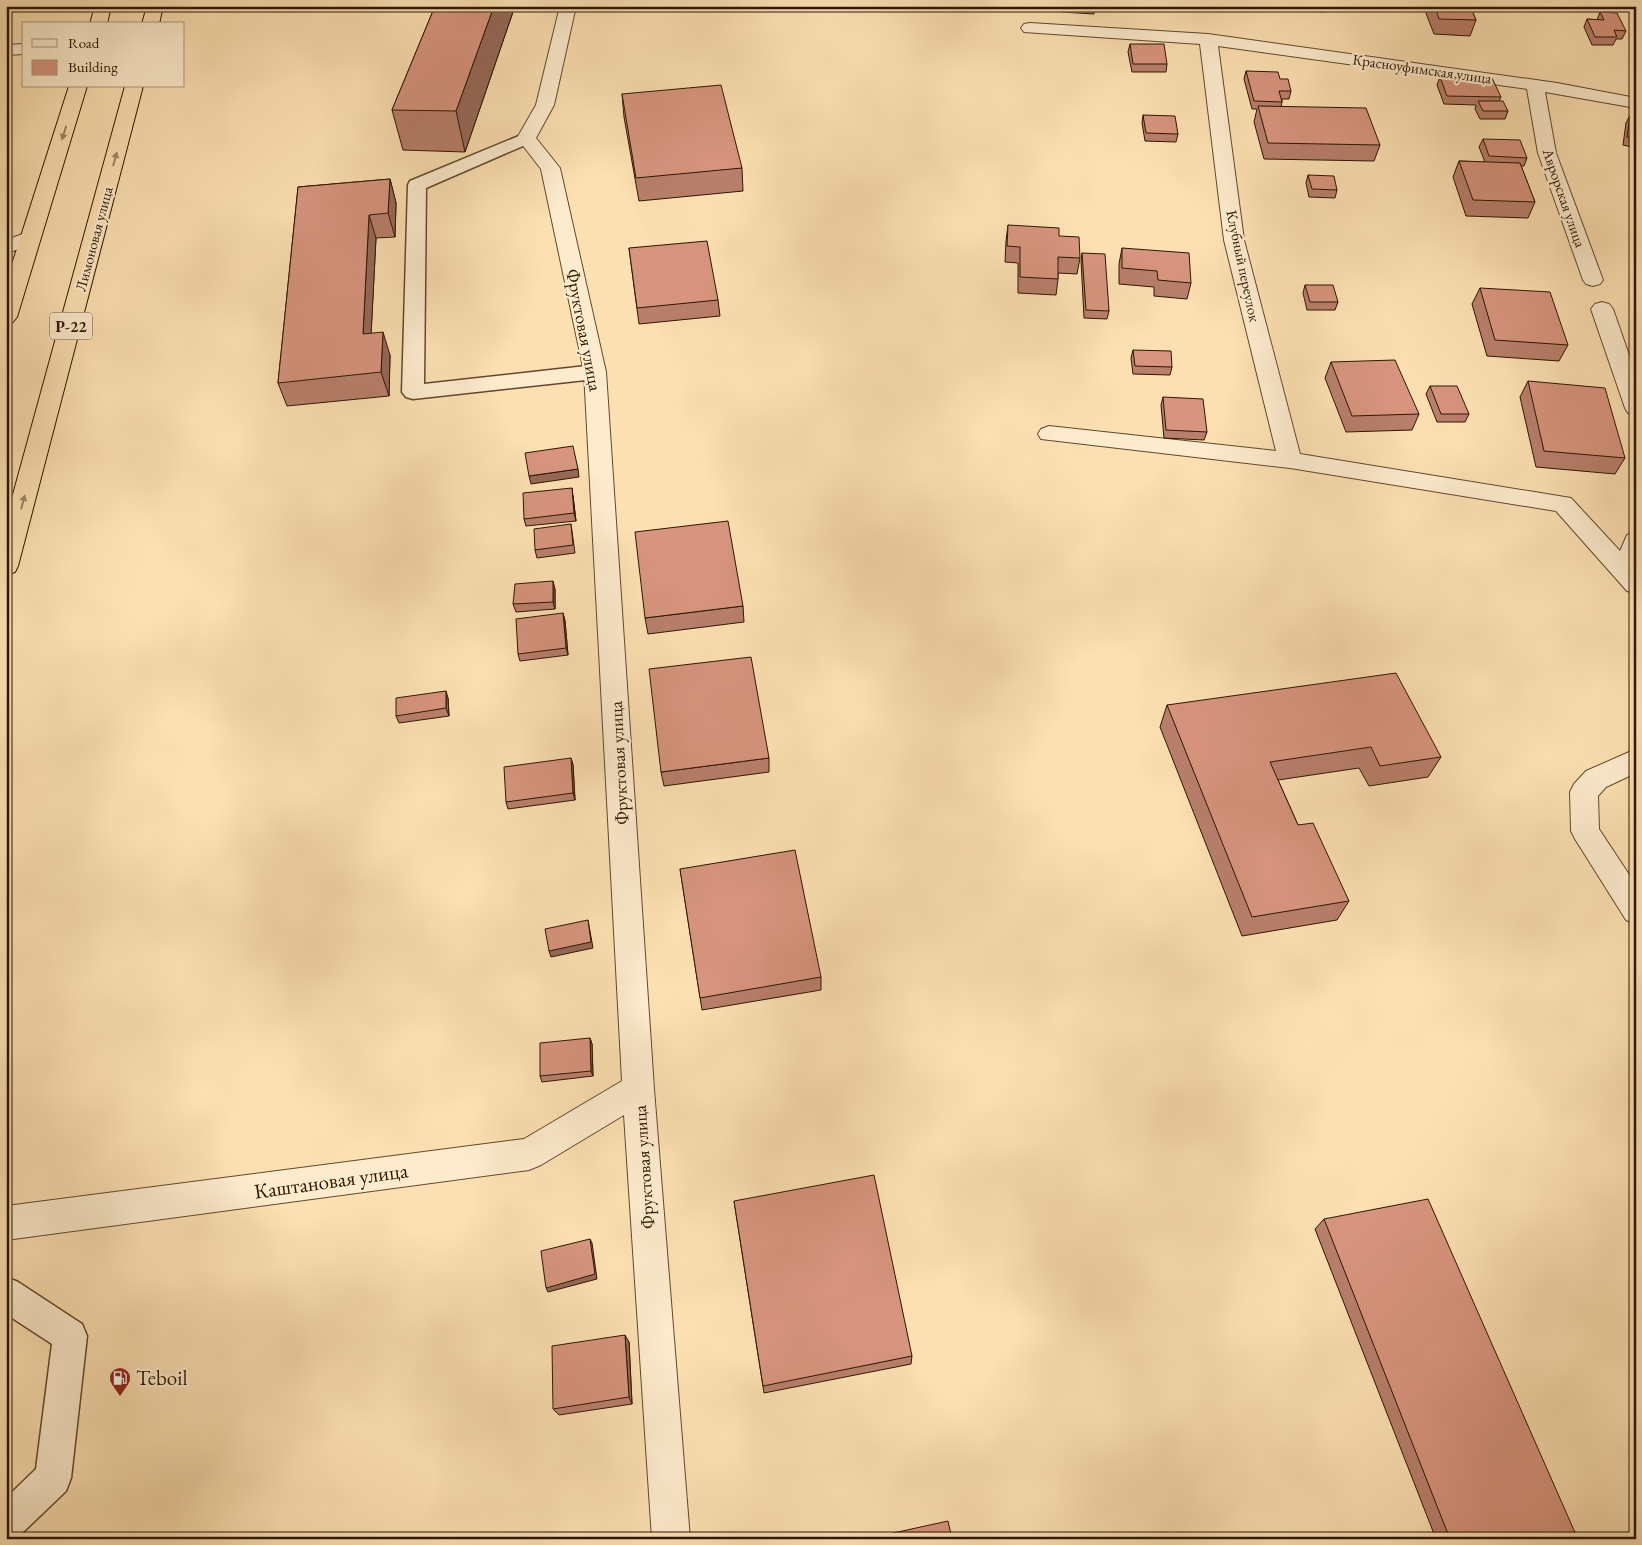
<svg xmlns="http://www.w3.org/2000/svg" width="1642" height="1545" viewBox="0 0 1642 1545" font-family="'EB Garamond',serif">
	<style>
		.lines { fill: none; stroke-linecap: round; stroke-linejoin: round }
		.service-casing { stroke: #61482c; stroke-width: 3 }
		.minor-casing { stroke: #61482c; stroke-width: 2 }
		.trunk-casing { stroke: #2d1600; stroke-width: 2 }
		.service { fill: #fdebcd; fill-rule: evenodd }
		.minor { fill: #fdebcd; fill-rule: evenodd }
		.trunk { fill: #fce0b2; fill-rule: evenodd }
		.wall { fill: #b97f6c; stroke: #2d1600 }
		.shaded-wall { fill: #966858; stroke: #2d1600 }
		.building { fill: #d7947e; stroke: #2d1600 }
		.oneway { fill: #9f8562 }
		.labels { text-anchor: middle; stroke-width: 4.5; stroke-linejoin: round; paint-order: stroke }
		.far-street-label { font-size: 15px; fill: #2d1600; stroke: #fdebcd }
		.shield { fill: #fdebcd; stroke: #6b563e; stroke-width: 1 }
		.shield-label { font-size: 16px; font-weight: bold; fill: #2d1600 }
		.street-label { font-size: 18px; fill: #2d1600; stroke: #fdebcd }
		.near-street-label { font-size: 21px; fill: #2d1600; stroke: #fdebcd }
		.near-poi-label { font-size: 21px; fill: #2d1600; stroke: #fdebcd; text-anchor: start }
	</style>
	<rect width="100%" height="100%" fill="#fce0b2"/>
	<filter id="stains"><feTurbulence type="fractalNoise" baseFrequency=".004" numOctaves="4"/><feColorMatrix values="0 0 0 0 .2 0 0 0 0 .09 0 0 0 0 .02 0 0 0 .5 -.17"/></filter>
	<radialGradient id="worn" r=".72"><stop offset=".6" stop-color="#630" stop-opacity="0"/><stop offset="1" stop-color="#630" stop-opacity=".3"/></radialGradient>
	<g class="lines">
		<g class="service-casing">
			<g id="service">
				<polygon points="526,133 532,134 535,138 532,142 426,188 424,384 595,365 602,367 605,372 602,377 595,379 413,399 406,397 402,392 408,185 410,181"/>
				<polygon points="6,1277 18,1282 82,1324 87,1336 71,1478 66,1491 19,1536 6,1539 6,1498 36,1469 52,1344 6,1314"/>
			</g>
		</g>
		<g class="minor-casing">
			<g id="minor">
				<polygon points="560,6 576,6 554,105 536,138 560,168 606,372 654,1089 690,1539 652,1539 624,1115 541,1165 529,1170 6,1240 6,1206 524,1139 622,1081 584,372 541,169 517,138 536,105"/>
				<polygon points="1030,23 1208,34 1557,83 1636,98 1636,108 1545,92 1556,153 1603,280 1600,284 1593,286 1586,284 1583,280 1538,153 1527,89 1218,46 1244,240 1300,454 1571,498 1620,551 1627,535 1636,532 1636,593 1627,591 1556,511 1290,468 1041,439 1038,434 1041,429 1049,426 1276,451 1224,240 1200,44 1024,32 1021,28 1024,24"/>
				<polygon points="24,44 24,54 6,55 6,45"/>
				<polygon points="31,231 38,233 41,237 38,241 6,254 6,240"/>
				<polygon points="1602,302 1609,304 1613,309 1636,375 1636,415 1628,413 1625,408 1591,309 1595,304"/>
				<polygon points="1636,749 1636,773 1606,787 1598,796 1599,829 1636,885 1636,924 1626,920 1575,839 1571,831 1570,792 1574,784 1586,771"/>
			</g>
		</g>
		<g class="trunk-casing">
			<g id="trunk">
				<polygon points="95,6 111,6 107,24 90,24"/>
				<polygon points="147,6 163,6 159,24 142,24"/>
				<polygon points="69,86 87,86 17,317 13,322 6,324 6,283"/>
				<polygon points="125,86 143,86 18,566 15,572 6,575 6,520"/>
			</g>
		</g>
		<use href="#service" class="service"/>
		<use href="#minor" class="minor"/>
		<use href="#trunk" class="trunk"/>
	</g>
	<g class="wall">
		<polygon points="435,6 515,6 465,152 403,150 392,110"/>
		<polygon points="1061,6 1095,6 1094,14 1061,12"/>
		<polygon points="1238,6 1325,6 1324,12 1238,8"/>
		<polygon points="1425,6 1470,6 1476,20 1470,36 1434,34 1424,8"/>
		<polygon points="1601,6 1626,6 1624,9 1603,9"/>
		<polygon points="1600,12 1626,31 1622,39 1616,39 1613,45 1592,45 1584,27 1587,19 1597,20"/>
		<polygon points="1130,44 1167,64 1166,72 1132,72 1128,52"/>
		<polygon points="1246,71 1280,79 1291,91 1289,99 1282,99 1282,102 1281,107 1380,145 1374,161 1264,159 1254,122 1257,109 1252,109 1244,79"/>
		<polygon points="1440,77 1501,97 1499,101 1508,111 1505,119 1480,119 1475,109 1476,105 1444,104 1437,85"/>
		<polygon points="622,94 742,168 743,191 639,201 624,117"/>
		<polygon points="1143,115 1178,134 1176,142 1145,141 1142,123"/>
		<polygon points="1630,115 1636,116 1636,148 1623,145 1626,123"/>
		<polygon points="1483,139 1527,158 1524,166 1521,166 1535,202 1528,218 1466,216 1453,177 1459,161 1485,162 1479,147"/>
		<polygon points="1308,175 1337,190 1335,198 1309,197 1306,183"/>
		<polygon points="390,179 396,203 395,237 376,238 371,333 390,355 389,396 287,406 278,383 298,187"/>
		<polygon points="1008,225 1080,258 1077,274 1058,273 1058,279 1056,295 1018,293 1018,263 1005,262 1006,241"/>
		<polygon points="629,248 718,300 720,316 639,324"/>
		<polygon points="1122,248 1191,283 1187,299 1154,296 1154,287 1119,284 1119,264"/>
		<polygon points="1082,253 1109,311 1107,319 1084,318 1081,261"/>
		<polygon points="1305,285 1338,302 1335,310 1307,310 1303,293"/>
		<polygon points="1480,288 1568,345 1559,361 1487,356 1472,304"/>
		<polygon points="1133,350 1172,367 1170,375 1133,374 1131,358"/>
		<polygon points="1331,362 1419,414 1412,430 1346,432 1325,378"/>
		<polygon points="1528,381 1625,458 1615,474 1536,467 1520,397"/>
		<polygon points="1430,386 1469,414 1465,422 1437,422 1426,394"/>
		<polygon points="1163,397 1207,432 1204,440 1164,438 1161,405"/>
		<polygon points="573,496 576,521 526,526 524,519"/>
		<polygon points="571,524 575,553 537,558 535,550"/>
		<polygon points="555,589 555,609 516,612 513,604"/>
		<polygon points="743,606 744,622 648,634 645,618"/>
		<polygon points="563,613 565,621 568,655 520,661 518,654"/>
		<polygon points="448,698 449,716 399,723 396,716"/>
		<polygon points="1167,705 1441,757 1428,777 1369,786 1359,768 1278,780 1298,825 1349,901 1337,920 1242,936 1160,727"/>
		<polygon points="571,758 573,765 575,800 508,809 506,802"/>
		<polygon points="769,758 769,772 664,786 661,772"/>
		<polygon points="680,869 821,977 821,990 702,1010"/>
		<polygon points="590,1038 592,1044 593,1076 542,1082 540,1076"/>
		<polygon points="734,1201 912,1356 911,1364 764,1393"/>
		<polygon points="1324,1219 1570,1539 1436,1539 1315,1229"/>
		<polygon points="629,1342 632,1404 559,1415 553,1409"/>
	</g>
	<g class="shaded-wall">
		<polygon points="494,6 515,6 465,152 456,111"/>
		<polygon points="390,179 396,203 395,237 388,213"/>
		<polygon points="369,215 376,238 370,357 363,334"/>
		<polygon points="383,332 390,355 389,396 381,372"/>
		<polygon points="578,469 579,477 531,484 529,476"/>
		<polygon points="572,488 573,496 576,521 574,513"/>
		<polygon points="553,581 555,589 555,609 553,602"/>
		<polygon points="563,613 565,621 568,655 566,648"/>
		<polygon points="446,691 448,698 449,716 446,708"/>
		<polygon points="571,758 573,765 575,800 573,793"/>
		<polygon points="588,920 593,948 551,957 549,951"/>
		<polygon points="590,1038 592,1044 593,1076 591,1071"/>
		<polygon points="590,1239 592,1243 597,1279 548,1292 546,1288"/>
		<polygon points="625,1335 629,1342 632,1404 629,1397"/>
	</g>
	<g class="building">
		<polygon points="435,6 494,6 456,111 392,110"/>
		<polygon points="1435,6 1470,6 1476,20 1439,19"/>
		<polygon points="1600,12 1617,13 1626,31 1614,30 1617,37 1595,37 1587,19 1604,20"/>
		<polygon points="1130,44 1164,44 1167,64 1133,64"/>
		<polygon points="1246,71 1278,72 1280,79 1288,79 1291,91 1279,91 1282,102 1254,101"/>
		<polygon points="1440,77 1492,78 1501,97 1447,96"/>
		<polygon points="721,85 742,168 636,178 622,94"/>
		<polygon points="1478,101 1503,101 1508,111 1483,111"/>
		<polygon points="1258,106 1366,108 1380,145 1268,143"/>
		<polygon points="1143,115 1175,116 1178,134 1146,133"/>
		<polygon points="1630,115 1636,116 1636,139 1627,137"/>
		<polygon points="1483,139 1520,140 1527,158 1489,156"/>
		<polygon points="1459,161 1520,163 1535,202 1473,200"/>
		<polygon points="1308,175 1334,176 1337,190 1312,189"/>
		<polygon points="390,179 388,213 369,215 363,334 383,332 381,372 278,383 298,187"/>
		<polygon points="1008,225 1059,228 1059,236 1079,237 1080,258 1058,257 1058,279 1020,277 1020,247 1007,246"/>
		<polygon points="707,241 718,300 637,308 629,248"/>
		<polygon points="1122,248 1189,253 1191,283 1158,280 1157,271 1122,268"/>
		<polygon points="1082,253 1105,254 1109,311 1086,310"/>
		<polygon points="1305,285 1333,285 1338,302 1310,302"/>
		<polygon points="1480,288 1550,292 1568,345 1495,340"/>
		<polygon points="1133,350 1171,351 1172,367 1135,366"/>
		<polygon points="1395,360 1419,414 1352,416 1331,362"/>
		<polygon points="1528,381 1605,388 1625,458 1544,451"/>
		<polygon points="1430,386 1457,386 1469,414 1441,414"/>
		<polygon points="1163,397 1203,399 1207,432 1166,430"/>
		<polygon points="573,446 578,469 529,476 525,453"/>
		<polygon points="572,488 574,513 524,519 523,493"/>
		<polygon points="728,521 743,606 645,618 635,532"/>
		<polygon points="571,524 573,545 535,550 534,529"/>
		<polygon points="553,581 553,602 513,604 515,584"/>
		<polygon points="563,613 566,648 518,654 516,619"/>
		<polygon points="751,657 769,758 661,772 649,669"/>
		<polygon points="1396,673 1441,757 1380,766 1371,747 1270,762 1298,825 1313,823 1349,901 1252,917 1167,705"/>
		<polygon points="446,691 446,708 396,716 396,698"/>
		<polygon points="571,758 573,793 506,802 504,767"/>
		<polygon points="795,850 821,977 700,998 680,869"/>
		<polygon points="588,920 591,942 549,951 545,929"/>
		<polygon points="590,1038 591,1071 540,1076 540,1043"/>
		<polygon points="874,1175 912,1356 763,1386 734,1201"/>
		<polygon points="1428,1199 1577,1537 1570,1539 1450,1539 1324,1219"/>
		<polygon points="590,1239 595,1274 546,1288 541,1251"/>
		<polygon points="625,1335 629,1397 553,1409 552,1346"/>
		<polygon points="948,1521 952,1539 866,1539"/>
	</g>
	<defs><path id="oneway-solid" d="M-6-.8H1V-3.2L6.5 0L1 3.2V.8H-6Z" transform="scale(1.25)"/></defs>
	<g class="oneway">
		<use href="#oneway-solid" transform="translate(64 133) rotate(107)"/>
		<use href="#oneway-solid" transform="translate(115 159) rotate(-75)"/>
		<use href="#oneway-solid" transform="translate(23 502) rotate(-75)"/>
	</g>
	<defs>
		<g id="fuel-pin" transform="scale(1.125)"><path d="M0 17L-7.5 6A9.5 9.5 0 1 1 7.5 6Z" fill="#8f2418" stroke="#fdebcd"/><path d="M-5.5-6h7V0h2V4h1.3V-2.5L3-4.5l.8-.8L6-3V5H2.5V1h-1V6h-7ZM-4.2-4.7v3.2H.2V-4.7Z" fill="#fff"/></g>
	</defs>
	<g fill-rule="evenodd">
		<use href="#fuel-pin" x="120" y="1378"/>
	</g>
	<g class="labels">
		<g class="far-street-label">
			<text transform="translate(1422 69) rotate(8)" y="5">Красноуфимская улица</text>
			<text transform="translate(1564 198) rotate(71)" y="5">Аврорская улица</text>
			<text transform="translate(94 239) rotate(-75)" y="5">Лимоновая улица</text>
			<text transform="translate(1243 266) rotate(78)" y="5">Клубный переулок</text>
		</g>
		<rect class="shield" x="50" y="312.5" width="42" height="27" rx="4"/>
		<g class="shield-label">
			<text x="71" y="332">Р-22</text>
		</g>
		<g class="street-label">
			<text transform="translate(584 330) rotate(79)" y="6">Фруктовая улица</text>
			<text transform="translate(619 763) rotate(-93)" y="6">Фруктовая улица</text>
			<text transform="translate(644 1167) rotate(-94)" y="6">Фруктовая улица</text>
		</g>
		<g class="near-street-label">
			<text transform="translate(331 1181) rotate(-8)" y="7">Каштановая улица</text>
		</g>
		<g class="near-poi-label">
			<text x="136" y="1385">Teboil</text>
		</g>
	</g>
	<rect width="1642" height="1545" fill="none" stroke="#fce0b2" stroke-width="25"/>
	<rect x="8" y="8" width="1627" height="1530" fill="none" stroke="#2d1600" stroke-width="2.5"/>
	<rect x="12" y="12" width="1617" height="1520" fill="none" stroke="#2d1600"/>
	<rect x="22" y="22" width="162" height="65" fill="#fdebcd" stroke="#aa967b"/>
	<rect x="32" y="39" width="25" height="8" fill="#fdebcd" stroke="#aa967b"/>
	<text x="68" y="48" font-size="15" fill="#2d1600">Road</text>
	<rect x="32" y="60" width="25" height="15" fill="#d7947e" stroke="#aa967b"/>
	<text x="68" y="72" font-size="15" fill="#2d1600">Building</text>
	<rect width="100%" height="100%" filter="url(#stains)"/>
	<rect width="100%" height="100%" fill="url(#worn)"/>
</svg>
